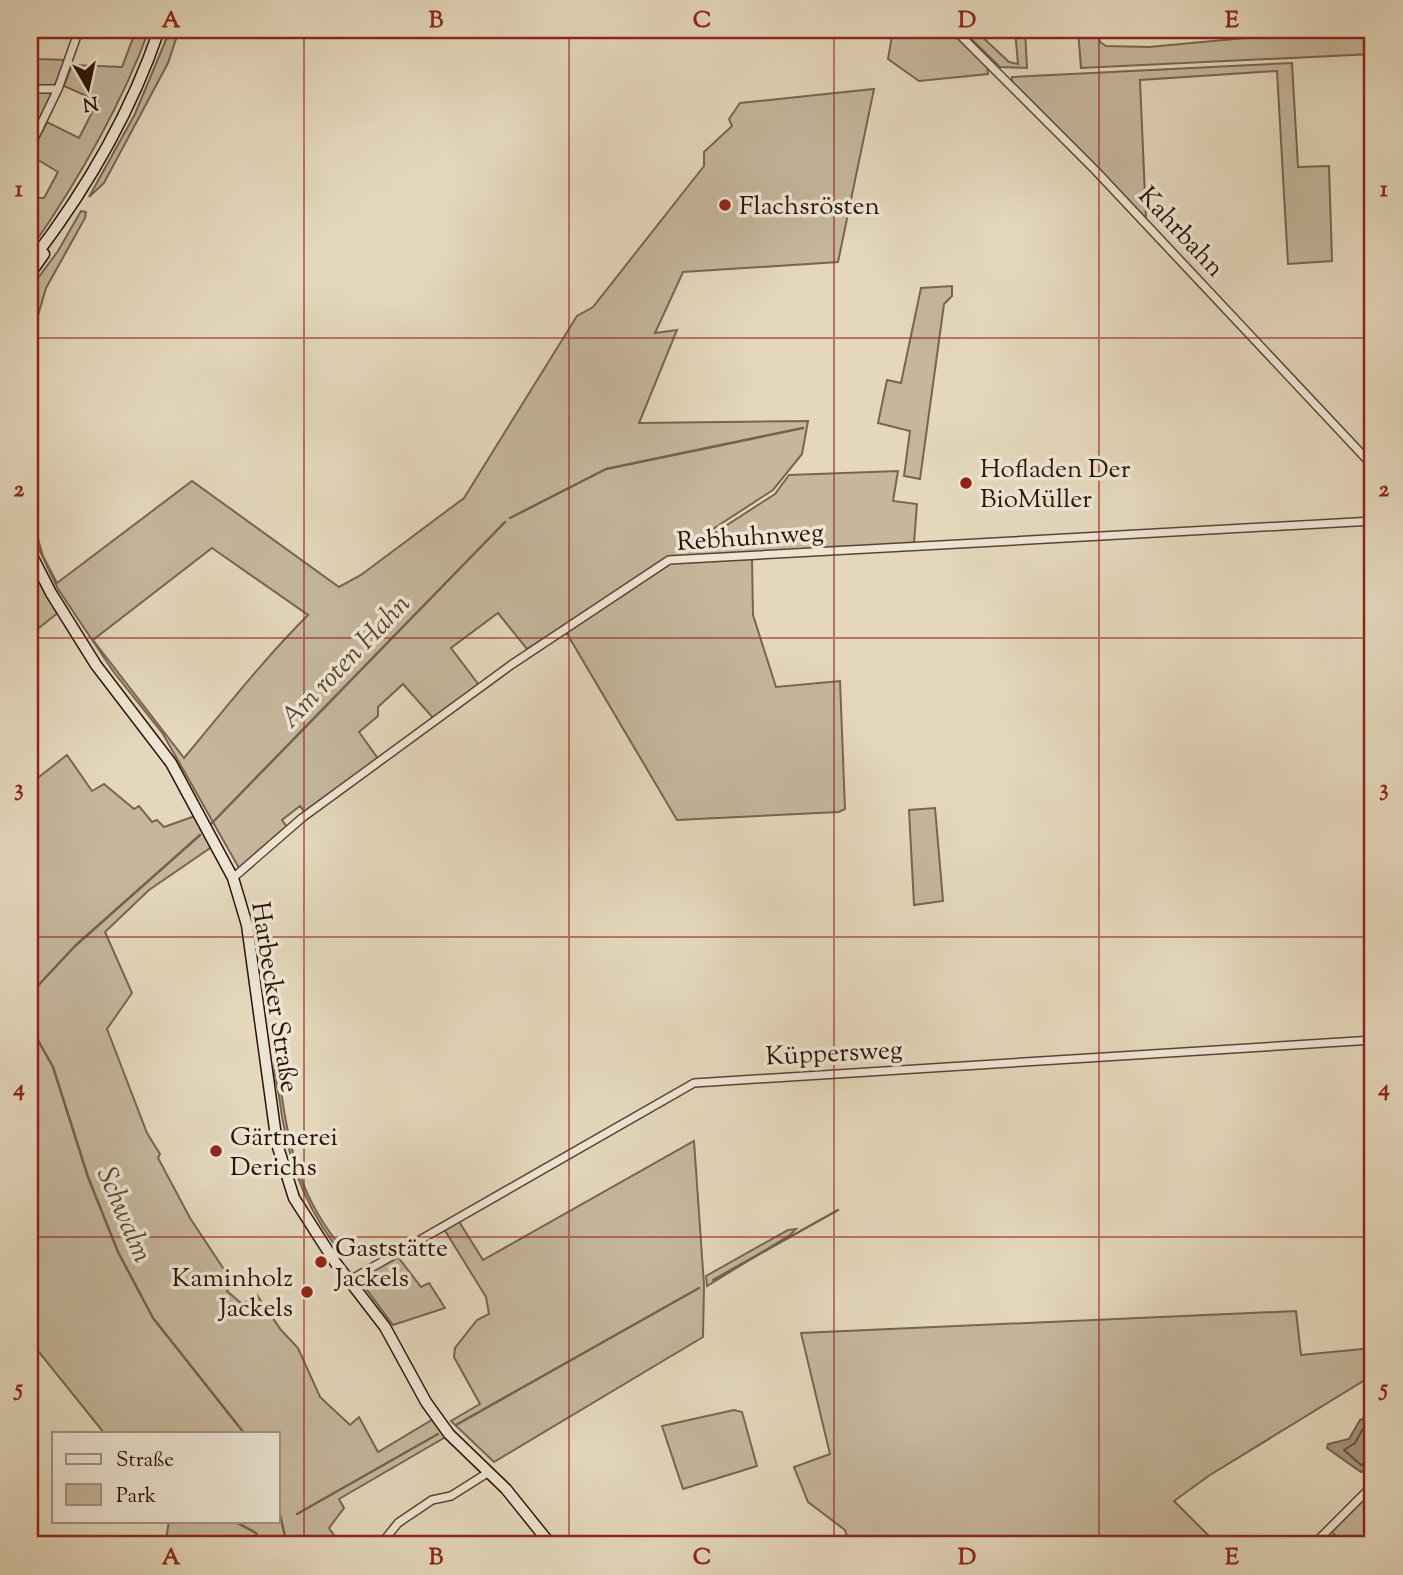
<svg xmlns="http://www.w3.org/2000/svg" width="1403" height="1575" viewBox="0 0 1403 1575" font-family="'Sorts Mill Goudy',serif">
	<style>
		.green { fill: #c5b69c; stroke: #786452; stroke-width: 2; fill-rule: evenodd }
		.water { fill: #a5947e; stroke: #75604e; stroke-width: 2 }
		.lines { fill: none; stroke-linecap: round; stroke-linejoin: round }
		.shore { stroke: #685342; stroke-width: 2 }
		.stream { stroke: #75604e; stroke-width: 2.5 }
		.street-casing { stroke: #5a4334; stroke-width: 10 }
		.secondary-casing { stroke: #2c1207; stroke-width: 13 }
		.street { stroke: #ede5d3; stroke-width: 7 }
		.secondary { stroke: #ede5d3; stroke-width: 10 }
		.grid { fill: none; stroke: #8f2418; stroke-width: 2; stroke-opacity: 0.55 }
		.poi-dot { fill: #8f2418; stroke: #ede5d3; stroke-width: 2.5 }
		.labels { text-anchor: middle; stroke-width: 7; stroke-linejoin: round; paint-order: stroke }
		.poi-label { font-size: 26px; fill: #2c1207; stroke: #ede5d3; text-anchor: start }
		.street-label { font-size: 26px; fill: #2c1207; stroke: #ede5d3 }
		.water-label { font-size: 28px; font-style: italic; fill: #5c4637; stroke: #ede5d3 }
		.neatline { fill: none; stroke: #8f2418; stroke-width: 2.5 }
		.grid-label { font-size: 23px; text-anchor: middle; font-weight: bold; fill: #8f2418 }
	</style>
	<rect width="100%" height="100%" fill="#e4d7bb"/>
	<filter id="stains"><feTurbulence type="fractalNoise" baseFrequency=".00286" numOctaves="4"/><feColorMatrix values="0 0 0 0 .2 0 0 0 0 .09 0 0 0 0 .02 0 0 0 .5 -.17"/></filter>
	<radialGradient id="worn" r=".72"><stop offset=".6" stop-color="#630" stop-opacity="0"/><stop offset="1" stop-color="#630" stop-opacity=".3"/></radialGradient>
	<g class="green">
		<path d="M 136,30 L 149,30 C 120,108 78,181 30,250 L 30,198 L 44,198 L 58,172 L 30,155 L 47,122 L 79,138 L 98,101 L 64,86 L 72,65 L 122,67 Z"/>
		<polygon points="170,30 179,30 168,63 104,183 89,197 135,114"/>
		<polygon points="893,30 952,30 987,64 988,74 919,81 888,59"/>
		<polygon points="962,30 975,30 1009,62 1018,64 1015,30 1025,30 1027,68 1000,67"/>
		<polygon points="1078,30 1097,30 1100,42 1106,46 1149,47 1298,33 1373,33 1373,54 1081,68"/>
		<polygon points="30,31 38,31 37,59 67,60 54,86 30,86"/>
		<polygon points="1292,63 1298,167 1329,166 1332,261 1288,264 1277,71 1140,80 1146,219 1012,82 1012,77"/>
		<path d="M 874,89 L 838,262 L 683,272 L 655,333 L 677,330 L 639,423 L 808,421 L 802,454 L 773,490 L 693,542 L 696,545 L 775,494 L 789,475 L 898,471 L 893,501 L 917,504 L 914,543 L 693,561 L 752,559 L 753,615 L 776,687 L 840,681 L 845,809 L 839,812 L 677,820 L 563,627 L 527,649 L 498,613 L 451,648 L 479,685 L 433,718 L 403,684 L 378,707 L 378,716 L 359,732 L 379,760 L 305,813 L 300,806 L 282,820 L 287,827 L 239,868 L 163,734 L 113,671 L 58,589 L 37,545 L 30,525 L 30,512 L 43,556 L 57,583 L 192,481 L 339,587 L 361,575 L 464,498 L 577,316 L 593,307 L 704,166 L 704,152 L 732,126 L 729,119 L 740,103 ZM 212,548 L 308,615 C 263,660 225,709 184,758 L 93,640 Z"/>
		<polygon points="30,92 51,92 52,96 30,139"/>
		<polygon points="81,211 86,212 85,218 46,288 30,343 30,289 58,251"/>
		<polygon points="952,286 952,296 944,304 920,479 904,476 910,431 878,423 887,380 901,383 921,288"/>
		<polygon points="30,561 59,612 30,635 30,579 36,575 30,569"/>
		<polygon points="67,755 92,791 104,784 134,809 139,806 152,822 157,820 164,827 195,816 216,844 149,890 105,932 132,993 107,1029 147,1133 160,1154 158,1158 190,1218 233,1283 227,1291 242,1304 257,1295 281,1330 298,1348 320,1397 350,1425 359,1417 378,1452 435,1418 449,1435 339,1499 344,1508 329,1528 341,1545 165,1545 169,1521 278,1521 278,1433 104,1433 30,1341 30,784"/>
		<polygon points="935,808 943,901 914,905 909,810"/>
		<path d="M 276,1058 C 287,1129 291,1183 337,1242 L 334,1244 C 300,1197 286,1152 279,1096 C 277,1085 272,1067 276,1058 Z"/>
		<polygon points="694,1141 704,1285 703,1337 494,1462 451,1421 480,1404 454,1357 455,1348 477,1320 489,1314 486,1297 444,1229 458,1220 483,1260"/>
		<polygon points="796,1229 790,1235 707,1286 706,1276 788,1230"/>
		<polygon points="398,1257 421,1287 429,1283 445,1308 393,1325 358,1278"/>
		<polygon points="1296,1311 1301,1355 1373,1348 1373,1375 1210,1475 1174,1501 1218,1545 849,1545 845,1530 808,1502 794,1467 830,1454 801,1333"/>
		<polygon points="734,1410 742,1412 757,1466 683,1489 662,1426"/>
		<polygon points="1373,1486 1373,1545 1344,1545 1329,1529"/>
	</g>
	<polygon class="water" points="1373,1414 1373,1466 1361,1472 1327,1448 1328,1444 1349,1439 1360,1420"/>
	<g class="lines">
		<polyline class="shore" points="1373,1421 1365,1425 1355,1443 1344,1450 1361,1465 1373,1461"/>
		<g class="stream">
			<polyline points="510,518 606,469 803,428"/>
			<polyline points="211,824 505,522"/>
			<polyline points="33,991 75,946 200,835"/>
			<polyline points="30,1026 53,1067 88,1177 118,1252 153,1318 244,1433"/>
			<polyline points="713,1280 838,1210"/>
			<polyline points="456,1425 699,1288"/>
			<polyline points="278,1506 287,1545"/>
			<polyline points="297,1514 438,1434"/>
			<polyline points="234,1521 256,1533 262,1545"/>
		</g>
		<g class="street-casing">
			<g id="street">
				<polyline points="955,30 1096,171 1373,466"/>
				<polyline points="30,89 58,89"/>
				<polyline points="30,147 58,89 79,30"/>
				<polyline points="233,878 302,818 511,665 669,560 1373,521"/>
				<polyline points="350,1280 694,1083 1373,1040"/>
				<polyline points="382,1543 398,1523 432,1500 451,1496 489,1472"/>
				<polyline points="1313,1545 1373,1485"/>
			</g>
		</g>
		<g class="secondary-casing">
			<g id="secondary">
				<path d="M 30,263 C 85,192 130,115 159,30"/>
				<polyline points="30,274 44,254"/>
				<polyline points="30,552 51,593 96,665 171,763 233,878 247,925 277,1144 294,1198 335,1262 385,1327 426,1402 449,1434 506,1489 551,1545"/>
			</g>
		</g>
		<use href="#street" class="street"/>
		<use href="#secondary" class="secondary"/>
	</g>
	<path class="grid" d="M 304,30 L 304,1545M 569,30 L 569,1545M 834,30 L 834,1545M 1099,30 L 1099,1545M 30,338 L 1373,338M 30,638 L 1373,638M 30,937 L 1373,937M 30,1237 L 1373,1237"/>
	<g class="poi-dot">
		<circle cx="725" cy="205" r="7"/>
		<circle cx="966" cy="483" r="7"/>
		<circle cx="216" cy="1151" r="7"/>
		<circle cx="321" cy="1262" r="7"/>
		<circle cx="307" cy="1292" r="7"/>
	</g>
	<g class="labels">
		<g class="poi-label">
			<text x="739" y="214">Flachsrösten</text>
			<text x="980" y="477">Hofladen Der<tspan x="980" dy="30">BioMüller</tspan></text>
			<text x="230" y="1145">Gärtnerei<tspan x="230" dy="30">Derichs</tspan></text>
			<text x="335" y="1256">Gaststätte<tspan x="335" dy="30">Jackels</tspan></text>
			<text x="293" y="1286" text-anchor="end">Kaminholz<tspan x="293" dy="30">Jackels</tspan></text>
		</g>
		<g class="street-label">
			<text transform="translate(1182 231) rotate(47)" y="9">Kahrbahn</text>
			<text transform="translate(750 536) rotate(-4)" y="9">Rebhuhnweg</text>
			<text transform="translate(276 997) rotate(81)" y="9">Harbecker Straße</text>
			<text transform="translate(834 1052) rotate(-3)" y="9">Küppersweg</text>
		</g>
		<g class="water-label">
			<text transform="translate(344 660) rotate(-46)" y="10">Am roten Hahn</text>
			<text transform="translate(126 1214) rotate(67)" y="10">Schwalm</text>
		</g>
	</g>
	<rect width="1403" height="1575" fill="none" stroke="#e4d7bb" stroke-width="77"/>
	<rect x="52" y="1432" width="228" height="91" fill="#ede5d3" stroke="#a09181" stroke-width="2"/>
	<rect x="66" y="1454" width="35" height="10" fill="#ede5d3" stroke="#a09181" stroke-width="2"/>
	<text x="116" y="1466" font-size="21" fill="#2c1207">Straße</text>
	<rect x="66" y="1484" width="35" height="21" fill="#c5b69c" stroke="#a09181" stroke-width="2"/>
	<text x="116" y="1502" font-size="21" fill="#2c1207">Park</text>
	<g transform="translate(88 88) rotate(171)" stroke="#ede5d3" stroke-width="5" paint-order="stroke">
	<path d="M0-5L12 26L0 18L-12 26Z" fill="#2c1207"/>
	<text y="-10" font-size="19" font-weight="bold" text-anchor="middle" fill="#2c1207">N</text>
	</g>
	<rect x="38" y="38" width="1326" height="1498" class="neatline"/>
	<g class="grid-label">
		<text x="171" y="27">A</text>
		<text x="436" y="27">B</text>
		<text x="702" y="27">C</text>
		<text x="967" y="27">D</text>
		<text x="1232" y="27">E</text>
		<text x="19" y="196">1</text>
		<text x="1384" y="196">1</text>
		<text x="19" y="496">2</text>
		<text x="1384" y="496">2</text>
		<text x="19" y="795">3</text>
		<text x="1384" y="795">3</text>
		<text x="19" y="1095">4</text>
		<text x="1384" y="1095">4</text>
		<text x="19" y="1395">5</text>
		<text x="1384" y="1395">5</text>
		<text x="171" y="1564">A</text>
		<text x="436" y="1564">B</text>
		<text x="702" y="1564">C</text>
		<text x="967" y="1564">D</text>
		<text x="1232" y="1564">E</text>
	</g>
	<rect width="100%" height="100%" filter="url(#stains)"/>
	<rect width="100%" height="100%" fill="url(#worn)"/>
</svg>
